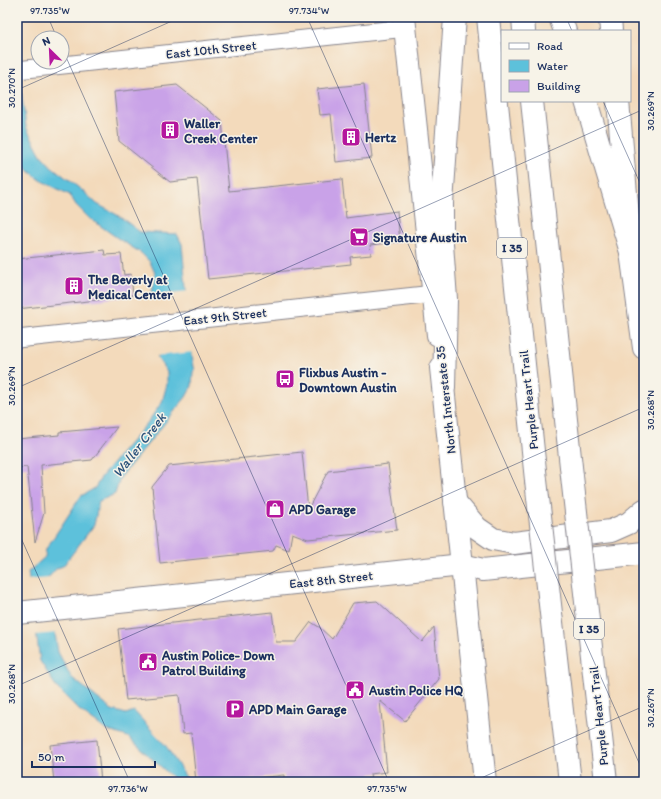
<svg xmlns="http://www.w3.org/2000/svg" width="661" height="799" viewBox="0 0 661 799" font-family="Itim,sans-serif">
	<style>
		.water { fill: #5dc1db; stroke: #3c789c }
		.pier { fill: #f3dabb }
		.building { fill: #c9a2e8 }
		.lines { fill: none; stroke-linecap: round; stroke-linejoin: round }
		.minor-casing { stroke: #87848c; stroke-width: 19 }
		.secondary-casing { stroke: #87848c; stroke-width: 24 }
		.motorway-casing { stroke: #87848c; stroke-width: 24 }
		.minor { stroke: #fff; stroke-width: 17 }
		.secondary { stroke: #fff; stroke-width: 22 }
		.motorway { stroke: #fff; stroke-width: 22 }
		.motorway-bridge-casing { stroke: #87848c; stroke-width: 24; stroke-linecap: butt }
		.motorway-bridge { stroke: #fff; stroke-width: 22 }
		.ticks { fill: none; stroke: #1b2f5e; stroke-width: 1; stroke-opacity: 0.45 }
		.labels { text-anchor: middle; stroke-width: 3; stroke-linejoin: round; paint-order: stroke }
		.shield { fill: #f7f3e8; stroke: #5d6a87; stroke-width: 1 }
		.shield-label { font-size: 12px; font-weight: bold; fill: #1b2f5e }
		.street-label { font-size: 13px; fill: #1b2f5e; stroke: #f7f3e8 }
		.poi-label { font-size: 13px; font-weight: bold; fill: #1b2f5e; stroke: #f7f3e8; text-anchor: start }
		.water-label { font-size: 14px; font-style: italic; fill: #2c547d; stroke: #f7f3e8 }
		.neatline { fill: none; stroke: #1b2f5e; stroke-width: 1.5 }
		.ticks-label { font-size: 10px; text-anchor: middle; fill: #1b2f5e }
	</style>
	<rect width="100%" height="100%" fill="#f7f3e8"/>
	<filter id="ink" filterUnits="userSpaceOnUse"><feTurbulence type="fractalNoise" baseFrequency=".025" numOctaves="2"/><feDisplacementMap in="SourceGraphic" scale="8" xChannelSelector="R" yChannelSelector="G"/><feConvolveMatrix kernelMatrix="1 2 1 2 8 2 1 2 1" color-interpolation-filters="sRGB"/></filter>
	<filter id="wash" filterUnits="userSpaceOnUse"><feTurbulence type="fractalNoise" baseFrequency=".012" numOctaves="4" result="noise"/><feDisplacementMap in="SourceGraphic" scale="16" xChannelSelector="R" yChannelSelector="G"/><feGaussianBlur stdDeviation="0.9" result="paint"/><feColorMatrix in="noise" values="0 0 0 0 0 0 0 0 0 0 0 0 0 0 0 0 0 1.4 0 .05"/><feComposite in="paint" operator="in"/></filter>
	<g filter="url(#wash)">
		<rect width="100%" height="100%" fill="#f3dabb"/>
		<polygon class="water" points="17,60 26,127 41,155 51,166 84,192 97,204 119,216 140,232 177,234 182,244 192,355 194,367 195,369 193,372 192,386 186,397 120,478 115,494 99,501 94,525 63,566 57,568 46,580 58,652 71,677 112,710 126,714 134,711 166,746 189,782 175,782 171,776 128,737 106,730 79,710 57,688 40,661 28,572 45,557 46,549 81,496 95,488 102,476 148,422 162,402 167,384 167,372 158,359 152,293 155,273 150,262 141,253 116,237 88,217 76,205 70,195 42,181 29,171 18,157 17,155"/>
		<g class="pier">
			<polygon points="188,291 193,352 156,356 150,296"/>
			<polygon points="50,578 48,580 57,633 35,635 27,580"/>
		</g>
		<g id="blocks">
			<g class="building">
				<polygon points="364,84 372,158 336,162 331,114 320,115 317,89"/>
				<polygon points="177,85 222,121 229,191 342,179 346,218 397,211 400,242 370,245 371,255 350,257 351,264 208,279 197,179 170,182 119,141 114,92"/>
				<polygon points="104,250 105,255 121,254 124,275 131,274 133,296 17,309 17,259"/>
				<polygon points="117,427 92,460 41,465 44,513 35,542 27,467 17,468 17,439 59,435 59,432"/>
				<polygon points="302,452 308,509 328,471 388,464 397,530 308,539 292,533 289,550 276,545 273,551 160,563 152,487 169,466"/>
				<polygon points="377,601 422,642 434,627 439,679 405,721 380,701 387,772 370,774 371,782 284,782 284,775 224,782 196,782 191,733 183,734 179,695 126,700 118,629 272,612 276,642 296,642 311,622 319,627 332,639 353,603"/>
				<polygon points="97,740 101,782 54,782 50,745"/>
			</g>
		</g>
	</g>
	<g filter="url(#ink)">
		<use href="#blocks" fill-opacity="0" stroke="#87848c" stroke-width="1"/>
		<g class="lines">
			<g class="minor-casing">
				<g id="minor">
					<polyline points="17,70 406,28"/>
					<polyline points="17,339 434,294"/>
				</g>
			</g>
			<g class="secondary-casing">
				<g id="secondary">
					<polyline points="404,17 438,335"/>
					<polyline points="610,17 611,31"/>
					<polyline points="618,101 631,252 644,348"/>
					<polyline points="441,368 485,782"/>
					<polyline points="455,502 477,528 493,539 514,543 611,531 629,523 644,510"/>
					<polyline points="17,613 462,565 483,570 644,553"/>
				</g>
			</g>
			<g class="motorway-casing">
				<g id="motorway">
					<polyline points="488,17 536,480"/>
					<polyline points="523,17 524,31"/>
					<polyline points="560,17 565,31"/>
					<polyline points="532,101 572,476"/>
					<polyline points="586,101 631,252"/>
					<polyline points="444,387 446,299 442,244 442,203 455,17"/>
				</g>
			</g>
			<use href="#minor" class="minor"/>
			<use href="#secondary" class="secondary"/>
			<use href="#motorway" class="motorway"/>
			<g class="motorway-bridge-casing">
				<g id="motorway-bridge">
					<polyline points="572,476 606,782"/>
					<polyline points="536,480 570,782"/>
				</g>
			</g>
			<use href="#motorway-bridge" class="motorway-bridge"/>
		</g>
	</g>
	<path class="ticks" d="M 48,17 L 57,38M 307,17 L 644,774M 566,17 L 572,31M 62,48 L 389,782M 17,90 L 181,17M 603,101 L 644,192M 17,388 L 644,109M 17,529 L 130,782M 17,686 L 644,407M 472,782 L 644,706"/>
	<defs>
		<g id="building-square" transform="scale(1)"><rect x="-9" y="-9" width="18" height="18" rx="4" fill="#b5179e" stroke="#f7f3e8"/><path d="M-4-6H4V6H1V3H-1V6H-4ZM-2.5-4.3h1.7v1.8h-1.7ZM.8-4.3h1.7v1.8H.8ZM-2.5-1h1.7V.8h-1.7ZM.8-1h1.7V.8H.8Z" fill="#fff"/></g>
		<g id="supermarket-square" transform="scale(1)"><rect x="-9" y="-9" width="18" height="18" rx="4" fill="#b5179e" stroke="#f7f3e8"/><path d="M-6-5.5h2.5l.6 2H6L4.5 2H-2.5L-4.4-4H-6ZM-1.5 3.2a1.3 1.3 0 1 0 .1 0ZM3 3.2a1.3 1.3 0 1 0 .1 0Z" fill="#fff"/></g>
		<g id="bus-square" transform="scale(1)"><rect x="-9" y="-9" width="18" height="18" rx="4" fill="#b5179e" stroke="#f7f3e8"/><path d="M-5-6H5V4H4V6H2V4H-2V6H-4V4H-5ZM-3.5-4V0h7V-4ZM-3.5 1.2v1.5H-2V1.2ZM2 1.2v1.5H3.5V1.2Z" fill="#fff"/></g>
		<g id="shop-square" transform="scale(1)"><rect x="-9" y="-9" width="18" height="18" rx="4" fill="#b5179e" stroke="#f7f3e8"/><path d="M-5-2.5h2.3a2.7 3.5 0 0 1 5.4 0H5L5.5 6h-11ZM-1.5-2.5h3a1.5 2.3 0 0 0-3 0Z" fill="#fff"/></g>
		<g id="civic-square" transform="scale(1)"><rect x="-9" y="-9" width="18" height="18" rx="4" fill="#b5179e" stroke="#f7f3e8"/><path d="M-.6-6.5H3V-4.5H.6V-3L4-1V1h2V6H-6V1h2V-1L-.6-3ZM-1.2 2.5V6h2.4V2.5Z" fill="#fff"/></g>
		<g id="parking-square" transform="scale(1)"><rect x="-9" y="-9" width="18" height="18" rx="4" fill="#b5179e" stroke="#f7f3e8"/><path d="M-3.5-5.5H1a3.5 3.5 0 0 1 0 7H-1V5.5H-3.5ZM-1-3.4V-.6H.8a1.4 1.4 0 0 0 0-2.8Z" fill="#fff"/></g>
	</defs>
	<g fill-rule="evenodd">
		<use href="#building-square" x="170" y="130"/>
		<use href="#building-square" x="351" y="137"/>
		<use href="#supermarket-square" x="359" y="237"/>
		<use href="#building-square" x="74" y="286"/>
		<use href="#bus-square" x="285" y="379"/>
		<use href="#shop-square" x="275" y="509"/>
		<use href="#civic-square" x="148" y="662"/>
		<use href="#civic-square" x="355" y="690"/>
		<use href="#parking-square" x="235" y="709"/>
	</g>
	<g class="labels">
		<g class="shield">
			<rect x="497" y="238" width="30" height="20" rx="3"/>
			<rect x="574" y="619" width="30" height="20" rx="3"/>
		</g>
		<g class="shield-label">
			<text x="512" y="252">I 35</text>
			<text x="589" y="633">I 35</text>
		</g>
		<g class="street-label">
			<text transform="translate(211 49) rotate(-6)" y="5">East 10th Street</text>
			<text transform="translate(225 316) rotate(-6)" y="5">East 9th Street</text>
			<text transform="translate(445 400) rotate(-96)" y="5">North Interstate 35</text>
			<text transform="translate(528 400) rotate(-96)" y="5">Purple Heart Trail</text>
			<text transform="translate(331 579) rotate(-6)" y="5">East 8th Street</text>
			<text transform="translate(598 716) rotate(-96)" y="5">Purple Heart Trail</text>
		</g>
		<g class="poi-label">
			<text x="184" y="128">Waller<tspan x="184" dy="15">Creek Center</tspan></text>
			<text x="365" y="142">Hertz</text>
			<text x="373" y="242">Signature Austin</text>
			<text x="88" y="284">The Beverly at<tspan x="88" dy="15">Medical Center</tspan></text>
			<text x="299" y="377">Flixbus Austin -<tspan x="299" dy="15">Downtown Austin</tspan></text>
			<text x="289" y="514">APD Garage</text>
			<text x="162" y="660">Austin Police- Down<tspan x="162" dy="15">Patrol Building</tspan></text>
			<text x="369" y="695">Austin Police HQ</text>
			<text x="249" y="714">APD Main Garage</text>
		</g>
		<g class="water-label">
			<text transform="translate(139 445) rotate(-52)" y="5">Waller Creek</text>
		</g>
	</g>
	<rect width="661" height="799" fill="none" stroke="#f7f3e8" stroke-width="44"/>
	<rect x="501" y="30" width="130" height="72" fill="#f7f3e8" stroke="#9fa5b1"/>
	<rect x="509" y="43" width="20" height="6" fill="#ffffff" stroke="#9fa5b1"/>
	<text x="537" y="50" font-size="12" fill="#1b2f5e">Road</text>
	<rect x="509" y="60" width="20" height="12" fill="#5dc1db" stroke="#9fa5b1"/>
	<text x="537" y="70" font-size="12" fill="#1b2f5e">Water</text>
	<rect x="509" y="80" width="20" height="12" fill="#c9a2e8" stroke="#9fa5b1"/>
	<text x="537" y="90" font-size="12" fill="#1b2f5e">Building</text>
	<g transform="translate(50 50) rotate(336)"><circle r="19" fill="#f7f3e8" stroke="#9fa5b1"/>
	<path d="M0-3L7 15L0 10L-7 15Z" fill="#b5179e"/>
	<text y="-6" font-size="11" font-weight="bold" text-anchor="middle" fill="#1b2f5e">N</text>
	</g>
	<path d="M32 761v6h123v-6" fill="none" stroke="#1b2f5e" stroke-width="2"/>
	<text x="38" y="761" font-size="12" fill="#1b2f5e" stroke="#f7f3e8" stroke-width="3" paint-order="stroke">50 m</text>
	<rect x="22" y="22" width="617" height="755" class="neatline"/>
	<g class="ticks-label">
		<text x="50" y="14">97.735°W</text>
		<text x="309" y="14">97.734°W</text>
		<text transform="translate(11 88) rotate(-90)" y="4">30.270°N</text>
		<text transform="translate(650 111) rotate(-90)" y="4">30.269°N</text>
		<text transform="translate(11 386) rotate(-90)" y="4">30.269°N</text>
		<text transform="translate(650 410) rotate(-90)" y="4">30.268°N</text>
		<text transform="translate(11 684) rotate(-90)" y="4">30.268°N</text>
		<text transform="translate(650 708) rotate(-90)" y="4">30.267°N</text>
		<text x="128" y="792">97.736°W</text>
		<text x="387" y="792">97.735°W</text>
	</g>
</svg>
